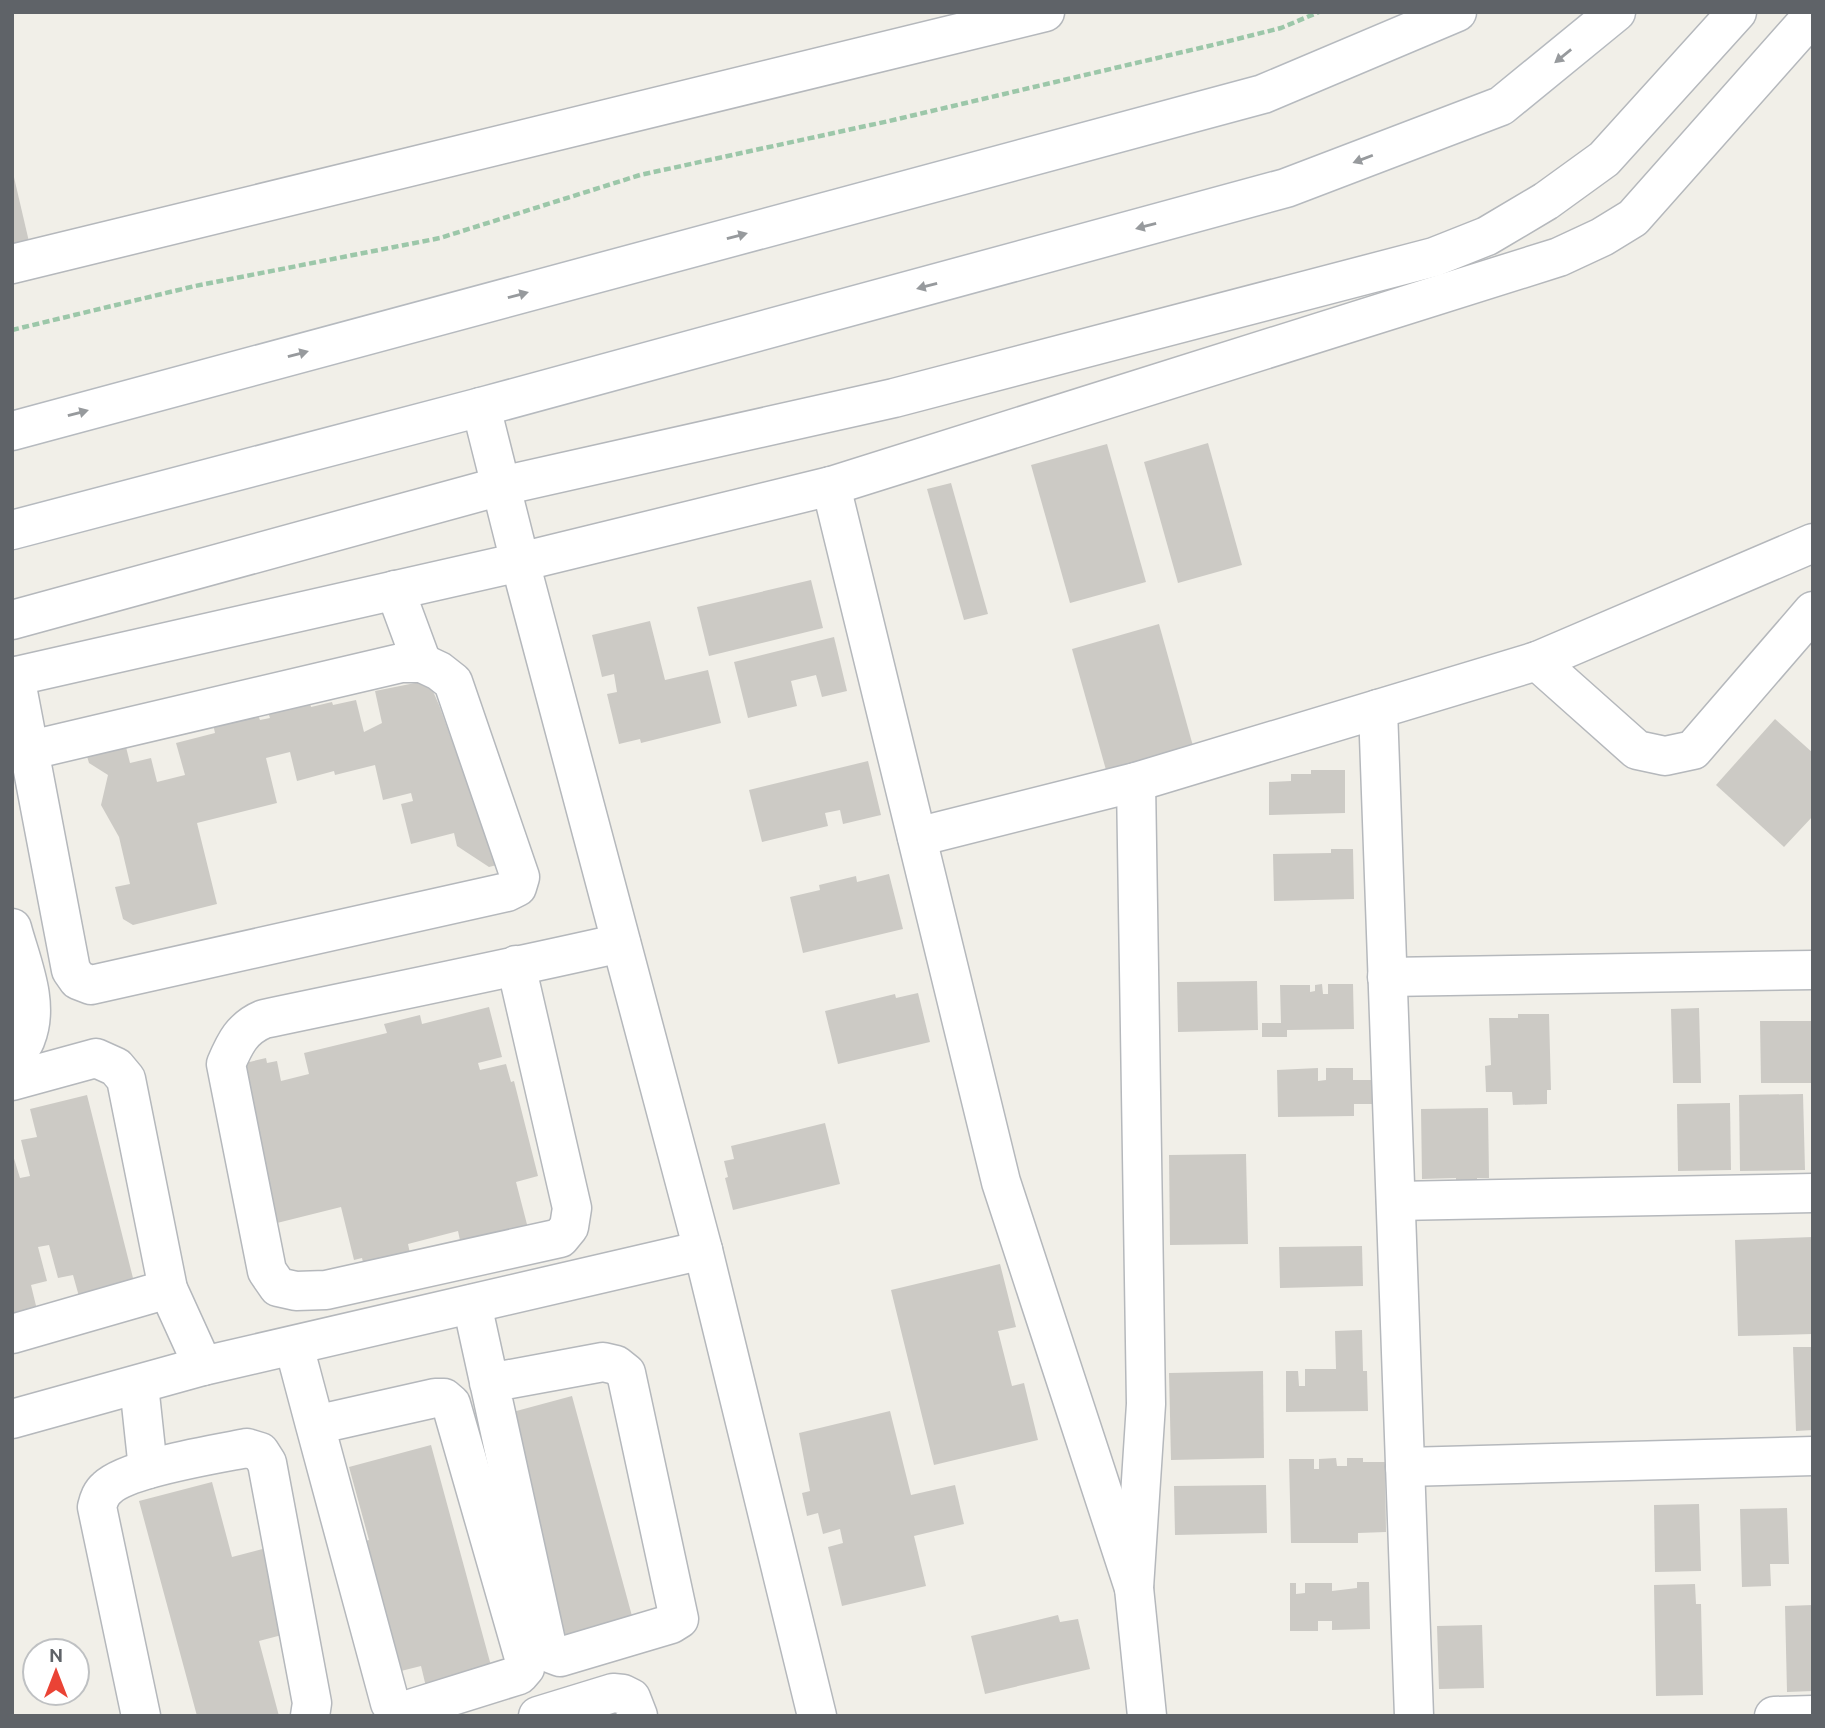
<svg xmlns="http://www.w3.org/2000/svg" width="1825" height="1728" viewBox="0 0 1825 1728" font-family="Ubuntu,sans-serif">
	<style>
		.building { fill: #cccac5 }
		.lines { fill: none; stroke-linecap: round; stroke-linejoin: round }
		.minor-casing { stroke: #b5b8bc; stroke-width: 41 }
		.tertiary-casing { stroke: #b5b8bc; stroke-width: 41 }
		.secondary-casing { stroke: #b6babf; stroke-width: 41 }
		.path { stroke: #9cc7a9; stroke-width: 4.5; stroke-dasharray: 7 3.5; stroke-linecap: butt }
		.minor { stroke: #fff; stroke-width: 38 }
		.tertiary { stroke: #fff; stroke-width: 38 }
		.secondary { stroke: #fff; stroke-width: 38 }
		.oneway { fill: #979a9d }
	</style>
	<rect width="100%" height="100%" fill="#f1efe8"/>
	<g class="building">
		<polygon points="13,173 30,246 12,250 12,174"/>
		<polygon points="1208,443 1242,565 1178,583 1144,462"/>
		<polygon points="1107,444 1146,582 1070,603 1031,465"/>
		<polygon points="951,483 988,614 964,620 927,489"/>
		<polygon points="811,580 823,628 709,656 697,607"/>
		<polygon points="650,621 665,680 708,670 721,723 641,743 640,739 619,744 607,694 617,692 614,674 602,677 592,635"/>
		<polygon points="1159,624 1193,746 1106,770 1072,649"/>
		<polygon points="834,637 847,691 822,697 816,675 791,681 797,706 748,718 734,662"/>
		<polygon points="425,673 439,705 497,865 489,867 457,846 454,833 411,844 401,804 413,801 411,793 383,800 375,765 335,775 334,771 297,781 290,752 266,758 277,803 197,823 217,904 133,925 123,919 115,887 130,884 119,837 101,805 108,775 89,763 86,753 125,743 130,763 151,758 157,782 185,775 176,743 215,733 213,724 257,713 260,720 270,718 267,709 309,699 311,707 332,702 333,705 356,700 364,732 382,723 375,691 425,681"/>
		<polygon points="1775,719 1813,753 1813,816 1784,847 1716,785"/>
		<polygon points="868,761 881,815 843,824 840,810 825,813 828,826 762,842 749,790"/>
		<polygon points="1311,770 1345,770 1345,813 1269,815 1269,782 1291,781 1291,774 1311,774"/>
		<polygon points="1331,849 1353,849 1354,899 1274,901 1273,854 1331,853"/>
		<polygon points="889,874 903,929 803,953 790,897 820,890 819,885 856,876 857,882"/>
		<polygon points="1257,981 1258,1030 1178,1032 1177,982"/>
		<polygon points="1322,984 1323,994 1328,994 1328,984 1353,984 1354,1029 1287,1030 1287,1037 1262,1037 1262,1023 1281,1023 1280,985 1310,985 1310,992 1315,991 1315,985"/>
		<polygon points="918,993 930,1042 838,1064 825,1011 895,994 896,998"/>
		<polygon points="489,1007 502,1057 478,1063 480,1070 506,1064 511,1082 514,1081 538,1176 516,1182 530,1236 462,1250 458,1231 408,1244 413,1268 367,1279 362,1258 354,1260 341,1207 265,1226 246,1129 245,1063 266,1058 267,1063 277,1061 281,1081 309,1074 304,1053 387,1033 384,1024 420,1015 422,1024"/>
		<polygon points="1699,1008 1701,1083 1673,1083 1671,1009"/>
		<polygon points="1518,1014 1549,1014 1551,1090 1547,1090 1547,1104 1513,1105 1512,1092 1486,1092 1485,1066 1491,1065 1489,1018 1518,1018"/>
		<polygon points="1760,1021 1813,1021 1813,1083 1761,1083"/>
		<polygon points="1318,1068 1318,1081 1326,1080 1326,1068 1353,1068 1353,1080 1379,1080 1379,1104 1354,1104 1354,1116 1278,1117 1277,1070"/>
		<polygon points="1803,1094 1805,1170 1740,1171 1739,1095"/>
		<polygon points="87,1095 135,1286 80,1300 73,1275 58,1278 49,1245 38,1247 47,1281 31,1285 38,1314 12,1321 12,1152 20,1178 30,1176 21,1140 37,1137 30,1109"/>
		<polygon points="1730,1103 1731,1170 1678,1171 1677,1104"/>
		<polygon points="1488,1108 1489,1178 1477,1178 1477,1189 1456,1189 1456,1178 1422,1179 1421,1109"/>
		<polygon points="825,1123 840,1184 733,1210 725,1178 728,1177 724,1161 734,1159 731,1146"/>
		<polygon points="1246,1154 1248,1244 1170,1245 1169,1155"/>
		<polygon points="1813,1237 1813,1334 1738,1336 1735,1240"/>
		<polygon points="1362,1246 1363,1286 1280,1288 1279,1247"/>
		<polygon points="1000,1264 1016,1327 998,1331 1012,1386 1024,1383 1038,1440 934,1465 891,1290"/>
		<polygon points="1362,1330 1363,1371 1367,1371 1368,1411 1286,1412 1286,1371 1298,1371 1299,1386 1305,1386 1305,1369 1336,1369 1335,1331"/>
		<polygon points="1793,1347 1813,1347 1813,1430 1796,1431"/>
		<polygon points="1263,1371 1264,1458 1171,1460 1169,1373"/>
		<polygon points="572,1396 635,1627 568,1645 505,1414"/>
		<polygon points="890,1411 911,1495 955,1485 964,1524 914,1536 926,1586 842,1606 828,1547 843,1543 840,1529 823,1534 818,1513 807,1516 802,1493 810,1491 799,1433"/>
		<polygon points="431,1445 493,1673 427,1691 421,1666 393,1673 358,1543 369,1540 349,1467"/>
		<polygon points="1336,1458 1337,1466 1347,1466 1347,1458 1363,1458 1363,1462 1385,1462 1386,1532 1358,1533 1358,1543 1291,1543 1289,1459 1314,1459 1314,1469 1319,1469 1319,1459"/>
		<polygon points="212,1482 232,1557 274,1546 297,1631 259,1641 279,1716 197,1716 139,1501"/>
		<polygon points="1266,1485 1267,1533 1175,1535 1174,1486"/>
		<polygon points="1699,1504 1701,1571 1655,1572 1654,1505"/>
		<polygon points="1787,1508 1789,1564 1770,1564 1771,1586 1742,1587 1740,1509"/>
		<polygon points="1357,1582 1369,1582 1370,1629 1332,1630 1332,1621 1318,1621 1318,1631 1290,1631 1290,1583 1296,1583 1296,1594 1305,1593 1305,1583 1332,1583 1332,1591 1357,1588"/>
		<polygon points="1695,1584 1696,1604 1701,1604 1703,1695 1656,1696 1654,1585"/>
		<polygon points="1813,1605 1813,1691 1787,1692 1785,1606"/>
		<polygon points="1058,1615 1060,1622 1078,1619 1090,1669 985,1694 971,1636"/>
		<polygon points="1482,1625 1484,1688 1439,1689 1437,1626"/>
	</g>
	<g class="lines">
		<g class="minor-casing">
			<g id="minor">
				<polyline points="12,264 1045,12"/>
				<polyline points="481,407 520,562 703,1250 817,1716"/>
				<polyline points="831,486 1001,1182 1134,1588"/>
				<polyline points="1537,661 1637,750 1665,756 1693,750 1813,611"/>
				<polyline points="15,676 71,970 78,980 91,985 507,892 517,887 520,877 453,682 439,671 422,663"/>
				<polyline points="12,677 520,562 831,486 1559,257 1602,237 1633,218 1813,15"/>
				<polyline points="1378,709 1414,1716"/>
				<polyline points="31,750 401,663 422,663 395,590"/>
				<polyline points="1136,782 1146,1404 1134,1588 1147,1716"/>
				<polyline points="917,837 1136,782 1537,661 1813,543"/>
				<path d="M 12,928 C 21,962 40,1003 26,1038 C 24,1045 17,1051 12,1056"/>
				<path d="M 516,965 L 572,1208 L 569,1227 L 560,1238 L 326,1290 L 296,1291 L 278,1287 L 267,1271 L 226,1064 C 235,1043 242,1028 264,1019 C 383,994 502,970 621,943"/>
				<polyline points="1387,977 1813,970"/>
				<polyline points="12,1081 96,1058 116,1067 126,1079 168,1289 203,1366"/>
				<polyline points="1396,1201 1813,1193"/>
				<polyline points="472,1304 547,1646 552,1654 560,1657 671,1624 679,1619 626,1373 616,1365 603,1362 489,1383"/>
				<polyline points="12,1334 168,1289"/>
				<polyline points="294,1346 315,1425 435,1398 444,1398 451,1404 524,1658 525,1668 519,1675 407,1710 396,1708 390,1703 315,1425"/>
				<polyline points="139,1385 148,1469"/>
				<polyline points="12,1419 203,1366 703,1250"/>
				<polyline points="1405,1467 1813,1456"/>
				<path d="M 141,1716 L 97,1507 C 99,1499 101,1493 107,1488 C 127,1468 216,1454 247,1448 L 260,1452 L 267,1463 L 312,1703 L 310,1716"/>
				<polyline points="538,1716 613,1693 623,1694 631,1698 638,1716"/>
				<polyline points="1774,1716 1813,1715"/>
			</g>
		</g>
		<g class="tertiary-casing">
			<polyline id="tertiary" points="12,620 501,486 894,398 1434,257 1487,236 1546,201 1604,159 1737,12"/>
		</g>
		<g class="secondary-casing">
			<g id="secondary">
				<polyline points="12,431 1263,94 1457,12"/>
				<polyline points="12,530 481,407 1286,188 1501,106 1616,12"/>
			</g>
		</g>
		<polyline class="path" points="12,330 195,286 440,238 640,175 889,121 1217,44 1281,28 1319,12"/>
		<use href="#minor" class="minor"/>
		<use href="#tertiary" class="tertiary"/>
		<use href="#secondary" class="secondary"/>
	</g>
	<defs><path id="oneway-solid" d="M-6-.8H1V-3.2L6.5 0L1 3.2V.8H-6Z" transform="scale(1.75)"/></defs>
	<g class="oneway">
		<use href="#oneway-solid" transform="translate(1563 56) rotate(141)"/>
		<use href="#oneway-solid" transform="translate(1363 159) rotate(159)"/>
		<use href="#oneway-solid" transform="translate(1146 226) rotate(165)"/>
		<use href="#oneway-solid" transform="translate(737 236) rotate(-15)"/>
		<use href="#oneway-solid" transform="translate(927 286) rotate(165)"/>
		<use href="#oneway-solid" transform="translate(518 295) rotate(-15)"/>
		<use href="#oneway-solid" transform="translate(298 354) rotate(-15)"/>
		<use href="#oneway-solid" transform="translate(78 413) rotate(-15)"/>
	</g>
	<rect width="1825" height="1728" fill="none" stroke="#5f6368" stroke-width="28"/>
	<g transform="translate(56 1672)"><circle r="33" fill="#ffffff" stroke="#bfc1c3" stroke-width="2"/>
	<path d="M0-5L12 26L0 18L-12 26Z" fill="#ea4335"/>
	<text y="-10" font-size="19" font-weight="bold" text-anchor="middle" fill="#5f6368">N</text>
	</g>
</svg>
